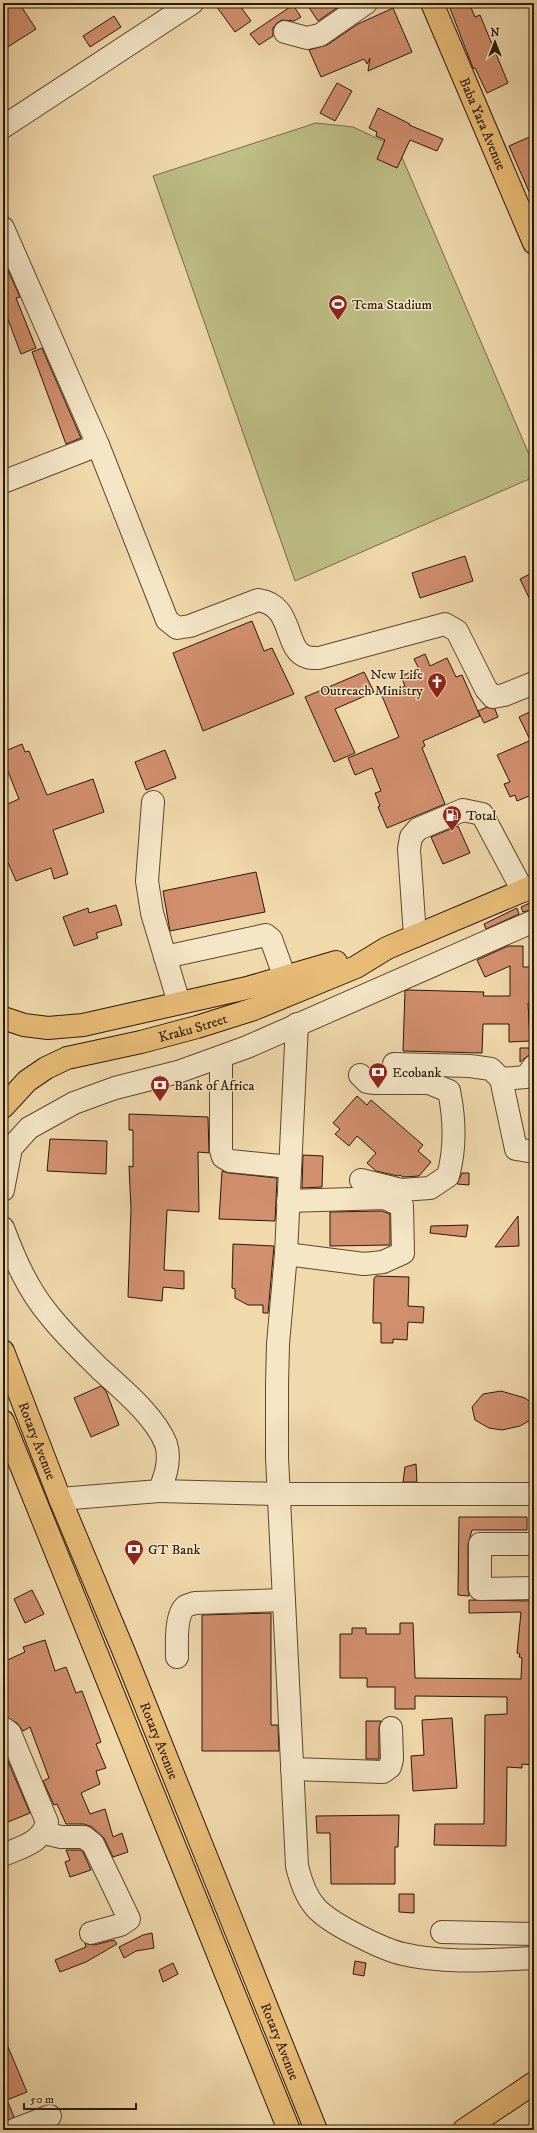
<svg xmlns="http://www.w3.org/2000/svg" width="537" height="2133" viewBox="0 0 537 2133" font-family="'IM FELL DW Pica',serif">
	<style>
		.green { fill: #bebe85; stroke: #736b45 }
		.building { fill: #d28f6e; stroke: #281805 }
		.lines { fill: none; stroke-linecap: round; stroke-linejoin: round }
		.minor-casing { stroke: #5a482e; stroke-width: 24 }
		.major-casing { stroke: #281805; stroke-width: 24 }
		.minor { stroke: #f5e6c8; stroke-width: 22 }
		.major { stroke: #e8bc76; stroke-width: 22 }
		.labels { text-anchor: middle; stroke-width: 3; stroke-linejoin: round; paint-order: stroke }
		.street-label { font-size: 14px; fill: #281805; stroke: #f5e6c8 }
		.poi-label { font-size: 14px; fill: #281805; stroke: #f5e6c8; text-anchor: start }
	</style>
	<rect width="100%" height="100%" fill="#f0d9ab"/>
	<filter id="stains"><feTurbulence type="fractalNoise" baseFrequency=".005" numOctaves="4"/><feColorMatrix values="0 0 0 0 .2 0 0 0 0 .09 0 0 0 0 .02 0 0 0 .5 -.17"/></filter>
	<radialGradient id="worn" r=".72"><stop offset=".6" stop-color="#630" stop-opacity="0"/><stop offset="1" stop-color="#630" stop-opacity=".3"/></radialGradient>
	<polygon class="green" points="316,123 353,127 398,148 534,466 534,477 295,581 153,176"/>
	<g class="building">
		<polygon points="3,3 19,3 36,29 3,50"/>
		<polygon points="214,3 238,3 251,21 235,32"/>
		<polygon points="306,3 344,3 318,21"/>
		<polygon points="448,3 469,3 475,17 480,15 508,83 487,93 475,68 473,68"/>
		<polygon points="293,5 301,17 294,21 282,20 277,23 273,28 273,36 259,45 250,34"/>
		<polygon points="393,8 412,52 368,71 370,58 367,64 364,59 321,77 309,50 327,45 358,24"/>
		<polygon points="114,16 121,27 90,47 83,36"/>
		<polygon points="337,83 352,91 335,121 320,113"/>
		<polygon points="378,108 410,124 409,125 443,139 437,151 410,140 397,168 377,159 385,140 376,136 377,132 369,128"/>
		<polygon points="534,135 534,203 509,146"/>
		<polygon points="3,259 20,297 16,298 36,348 21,354 3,306"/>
		<polygon points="42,348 81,438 66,444 32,352"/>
		<polygon points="465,556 473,581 420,598 412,573"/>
		<polygon points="534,572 534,608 520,579"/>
		<polygon points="252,621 264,651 272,648 294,694 203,731 173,653"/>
		<polygon points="425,654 430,666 447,658 456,677 462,675 480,716 423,741 425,746 422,748 445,804 387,828 378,807 380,806 375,793 381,791 372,768 355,775 348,758 399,737 382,696 405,686 401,676 419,669 414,659"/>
		<polygon points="364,672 374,692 335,709 355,753 334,762 305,697"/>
		<polygon points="487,707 495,709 498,717 484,723 478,711"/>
		<polygon points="534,710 534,748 519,717"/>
		<polygon points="529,741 534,752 534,794 517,801 515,795 510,797 504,784 510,782 497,755"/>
		<polygon points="22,744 25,752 29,751 47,795 93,779 104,812 53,830 68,874 54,879 51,868 16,881 3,851 3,806 19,799 3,759 3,752"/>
		<polygon points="165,750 176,778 146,790 135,762"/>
		<polygon points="458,826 470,853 443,864 431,837"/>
		<polygon points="256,872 265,912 170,931 163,891"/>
		<polygon points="534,901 534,909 523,912 521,907"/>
		<polygon points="116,905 122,925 96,933 98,938 74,946 63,917 88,908 89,913"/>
		<polygon points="517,908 519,914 486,929 484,924"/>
		<polygon points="508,946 523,946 523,967 534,967 534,1003 528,1003 530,1041 509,1042 509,1024 483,1024 482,1053 403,1051 405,991 408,990 484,992 483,996 510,996 510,966 485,977 477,960"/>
		<polygon points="520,1048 534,1048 534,1054 529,1055 520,1062"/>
		<polygon points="357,1096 367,1105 371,1100 423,1145 418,1151 431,1162 419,1176 403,1177 400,1175 398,1176 376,1171 367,1163 376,1153 357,1136 349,1146 335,1134 340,1129 333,1123"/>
		<polygon points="129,1114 208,1117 209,1153 198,1152 199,1212 167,1210 164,1270 184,1271 184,1289 163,1287 162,1301 128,1297 131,1209 129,1166 133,1167 133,1130 129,1130"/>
		<polygon points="50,1139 107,1141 106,1174 47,1171"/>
		<polygon points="303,1155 323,1156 322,1187 302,1188"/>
		<polygon points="222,1171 229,1173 277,1178 275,1221 219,1219"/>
		<polygon points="462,1173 469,1173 469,1185 457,1184"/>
		<polygon points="382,1211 390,1214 390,1245 330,1246 330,1212"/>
		<polygon points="518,1216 519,1246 495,1247"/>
		<polygon points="468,1225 466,1237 430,1233 431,1226"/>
		<polygon points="233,1244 274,1246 268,1313 263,1313 263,1305 248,1305 235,1298 235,1289 232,1288"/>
		<polygon points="376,1276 409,1277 408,1306 424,1307 423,1323 408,1322 407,1340 393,1339 393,1343 381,1343 381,1323 373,1323 373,1316 374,1278"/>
		<polygon points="101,1386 106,1391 119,1425 91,1437 74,1398"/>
		<polygon points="501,1391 525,1398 534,1405 534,1418 520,1426 502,1430 489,1428 475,1420 472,1407 483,1394"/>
		<polygon points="416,1464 417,1482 403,1482 405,1467"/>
		<polygon points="459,1517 527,1517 527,1530 472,1530 468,1544 468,1589 469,1596 458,1595"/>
		<polygon points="32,1590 44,1614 25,1623 14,1599"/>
		<polygon points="469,1600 534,1601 534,1757 532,1765 522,1764 522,1768 507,1767 506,1846 434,1845 435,1824 484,1824 485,1715 507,1714 507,1697 415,1696 415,1709 395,1709 395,1687 367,1687 367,1678 340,1678 340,1634 352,1634 352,1628 366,1628 366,1634 400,1634 400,1623 413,1623 415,1678 521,1679 522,1658 519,1657 520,1654 517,1653 521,1612 469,1613"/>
		<polygon points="271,1613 271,1725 278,1725 279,1751 202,1751 202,1615"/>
		<polygon points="45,1640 55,1671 66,1667 76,1693 82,1691 101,1742 96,1744 106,1768 96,1771 100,1784 81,1793 90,1814 105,1809 113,1837 122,1833 128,1852 113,1857 104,1838 92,1827 84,1824 66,1824 57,1804 54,1805 43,1781 49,1778 30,1727 23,1731 17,1723 3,1716 3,1662 25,1652 23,1647"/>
		<polygon points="452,1718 457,1788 413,1791 411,1756 424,1755 422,1720"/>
		<polygon points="366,1721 381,1721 379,1728 379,1759 366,1759"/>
		<polygon points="7,1759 30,1813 3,1824 3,1761"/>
		<polygon points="399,1815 398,1847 395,1847 395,1884 331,1884 330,1833 317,1833 316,1816"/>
		<polygon points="66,1850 80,1850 83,1852 91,1870 70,1877 65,1862 70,1860"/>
		<polygon points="399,1894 414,1894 414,1913 399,1912"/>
		<polygon points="152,1933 154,1948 136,1951 124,1958 119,1947 143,1935"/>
		<polygon points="114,1940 117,1944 86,1962 60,1972 55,1960 86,1947 85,1943 94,1945"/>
		<polygon points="355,1961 366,1963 364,1976 353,1974"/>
		<polygon points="173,1963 178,1974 163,1982 159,1970"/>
		<polygon points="3,2035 27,2092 7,2100 14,2117 3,2125"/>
	</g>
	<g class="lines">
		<g class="minor-casing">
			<g id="minor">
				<polyline points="285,32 307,38 320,35 366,3"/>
				<polyline points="3,127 192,3"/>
				<path d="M 3,228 L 98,445 L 167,620 L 177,628 L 190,626 L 258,600 C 295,605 283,650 307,657 C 310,658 315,658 319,658 L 445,624 L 457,631 L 486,689 L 493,697 L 504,695 L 534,683"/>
				<polyline points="3,482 98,445"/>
				<polyline points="153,802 147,881 152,913 179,1003"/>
				<polyline points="415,936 409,849 411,837 418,829 463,810 482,814 523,891"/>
				<polyline points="165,957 266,935 271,939 285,978"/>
				<path d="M 297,1024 L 286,1254 L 278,1344 L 277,1385 L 277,1458 L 297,1866 C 306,1904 318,1915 353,1933 C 369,1941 385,1950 403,1954 C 445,1964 491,1960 534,1958"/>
				<polyline points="221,1057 221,1150 223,1157 230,1161 290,1167"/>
				<polyline points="394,1064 470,1066 491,1069 501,1079"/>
				<polyline points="534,1066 526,1077 501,1079 516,1149 534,1152"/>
				<path d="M 360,1075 L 367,1082 L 373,1083 L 429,1083 L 449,1091 C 455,1120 456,1147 448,1176 L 430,1188 L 401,1190 L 361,1180"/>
				<polyline points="3,1190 11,1148 29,1128 74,1103 115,1088 178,1072 247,1047 534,921"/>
				<path d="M 3,1228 C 15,1260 28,1290 50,1316 C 65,1335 83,1352 100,1369 C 122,1389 155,1416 166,1444 C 171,1460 166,1476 159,1491 L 60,1499"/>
				<polyline points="286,1254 364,1264 383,1262 403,1253 402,1206 385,1198 288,1201"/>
				<polyline points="159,1491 279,1494 534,1494"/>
				<polyline points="534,1544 480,1544 480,1589 534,1588"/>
				<path d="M 177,1657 C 177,1645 175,1614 186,1606 C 188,1605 192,1604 195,1603 L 284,1600"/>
				<path d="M 3,1728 L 10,1733 L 47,1822 C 42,1843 21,1847 3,1855"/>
				<polyline points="292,1769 383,1772 390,1767 392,1759 391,1728"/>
				<polyline points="44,1833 61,1837 84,1837 93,1844 129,1919 120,1925 91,1933"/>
				<polyline points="442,1932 534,1934"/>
				<polyline points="14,2130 50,2116"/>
			</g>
		</g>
		<g class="major-casing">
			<g id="major">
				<path id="s1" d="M 432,3 L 534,243"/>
				<polyline points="3,1018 24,1025 48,1028 83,1025 247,988 336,962"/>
				<path id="s2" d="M 3,1107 L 27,1081 L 46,1068 L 67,1058 L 141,1042 L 197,1027 L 254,1009 L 356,967 L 387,948 L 534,886"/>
				<path id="s3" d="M 3,1351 L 60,1499 L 124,1652 L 316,2130"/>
				<polyline points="3,1421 289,2130"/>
				<polyline points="464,2130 534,2083"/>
			</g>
		</g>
		<use href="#minor" class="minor"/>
		<use href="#major" class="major"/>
	</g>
	<defs>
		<g id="stadium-pin" transform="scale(1)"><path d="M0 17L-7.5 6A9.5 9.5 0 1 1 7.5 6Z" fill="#8f2418" stroke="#f5e6c8"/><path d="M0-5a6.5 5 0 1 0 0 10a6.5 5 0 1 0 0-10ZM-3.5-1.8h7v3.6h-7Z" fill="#fff"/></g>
		<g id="church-pin" transform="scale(1)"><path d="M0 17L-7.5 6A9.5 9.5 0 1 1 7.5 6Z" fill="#8f2418" stroke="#f5e6c8"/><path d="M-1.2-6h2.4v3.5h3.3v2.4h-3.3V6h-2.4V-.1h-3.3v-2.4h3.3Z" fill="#fff"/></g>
		<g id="fuel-pin" transform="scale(1)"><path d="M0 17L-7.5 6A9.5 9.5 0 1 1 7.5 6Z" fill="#8f2418" stroke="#f5e6c8"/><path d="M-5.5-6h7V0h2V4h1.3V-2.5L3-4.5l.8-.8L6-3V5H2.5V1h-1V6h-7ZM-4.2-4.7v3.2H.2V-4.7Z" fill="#fff"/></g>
		<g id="bank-pin" transform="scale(1)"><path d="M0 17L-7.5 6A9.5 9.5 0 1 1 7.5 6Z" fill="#8f2418" stroke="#f5e6c8"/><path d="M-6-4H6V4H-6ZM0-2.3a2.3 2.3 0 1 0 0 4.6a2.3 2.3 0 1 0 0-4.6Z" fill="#fff"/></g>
	</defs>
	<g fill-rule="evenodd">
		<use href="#stadium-pin" x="338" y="304"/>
		<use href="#church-pin" x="437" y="682"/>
		<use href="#fuel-pin" x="452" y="815"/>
		<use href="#bank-pin" x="378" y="1072"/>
		<use href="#bank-pin" x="160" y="1085"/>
		<use href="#bank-pin" x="134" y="1549"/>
	</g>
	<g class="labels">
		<g class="street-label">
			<text dy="5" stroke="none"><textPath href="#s1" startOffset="131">Baba Yara Avenue</textPath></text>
			<text dy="5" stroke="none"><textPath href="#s2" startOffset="211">Kraku Street</textPath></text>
			<text dy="5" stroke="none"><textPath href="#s3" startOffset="96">Rotary Avenue</textPath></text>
			<text dy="5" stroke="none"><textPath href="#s3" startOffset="420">Rotary Avenue</textPath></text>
			<text dy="5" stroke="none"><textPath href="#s3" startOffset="744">Rotary Avenue</textPath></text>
		</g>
		<g class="poi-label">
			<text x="352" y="309">Tema Stadium</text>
			<text x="423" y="679" text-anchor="end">New Life<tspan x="423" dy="16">Outreach Ministry</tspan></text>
			<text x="466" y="820">Total</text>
			<text x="392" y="1077">Ecobank</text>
			<text x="174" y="1090">Bank of Africa</text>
			<text x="148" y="1554">GT Bank</text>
		</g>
	</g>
	<rect width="537" height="2133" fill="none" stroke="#f0d9ab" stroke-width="16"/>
	<rect x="4" y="4" width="529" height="2125" fill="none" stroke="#281805" stroke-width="2"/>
	<rect x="8" y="8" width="521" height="2117" fill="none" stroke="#281805"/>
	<g transform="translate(495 42)" stroke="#f5e6c8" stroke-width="3" paint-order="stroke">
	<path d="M0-3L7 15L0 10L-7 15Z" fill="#281805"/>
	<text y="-6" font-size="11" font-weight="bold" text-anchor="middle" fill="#281805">N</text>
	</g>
	<path d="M24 2103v6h112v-6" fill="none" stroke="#281805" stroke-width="2"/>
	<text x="30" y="2103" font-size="12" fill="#281805" stroke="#f5e6c8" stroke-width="3" paint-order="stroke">50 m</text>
	<rect width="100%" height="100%" filter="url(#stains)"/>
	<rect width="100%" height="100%" fill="url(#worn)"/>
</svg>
